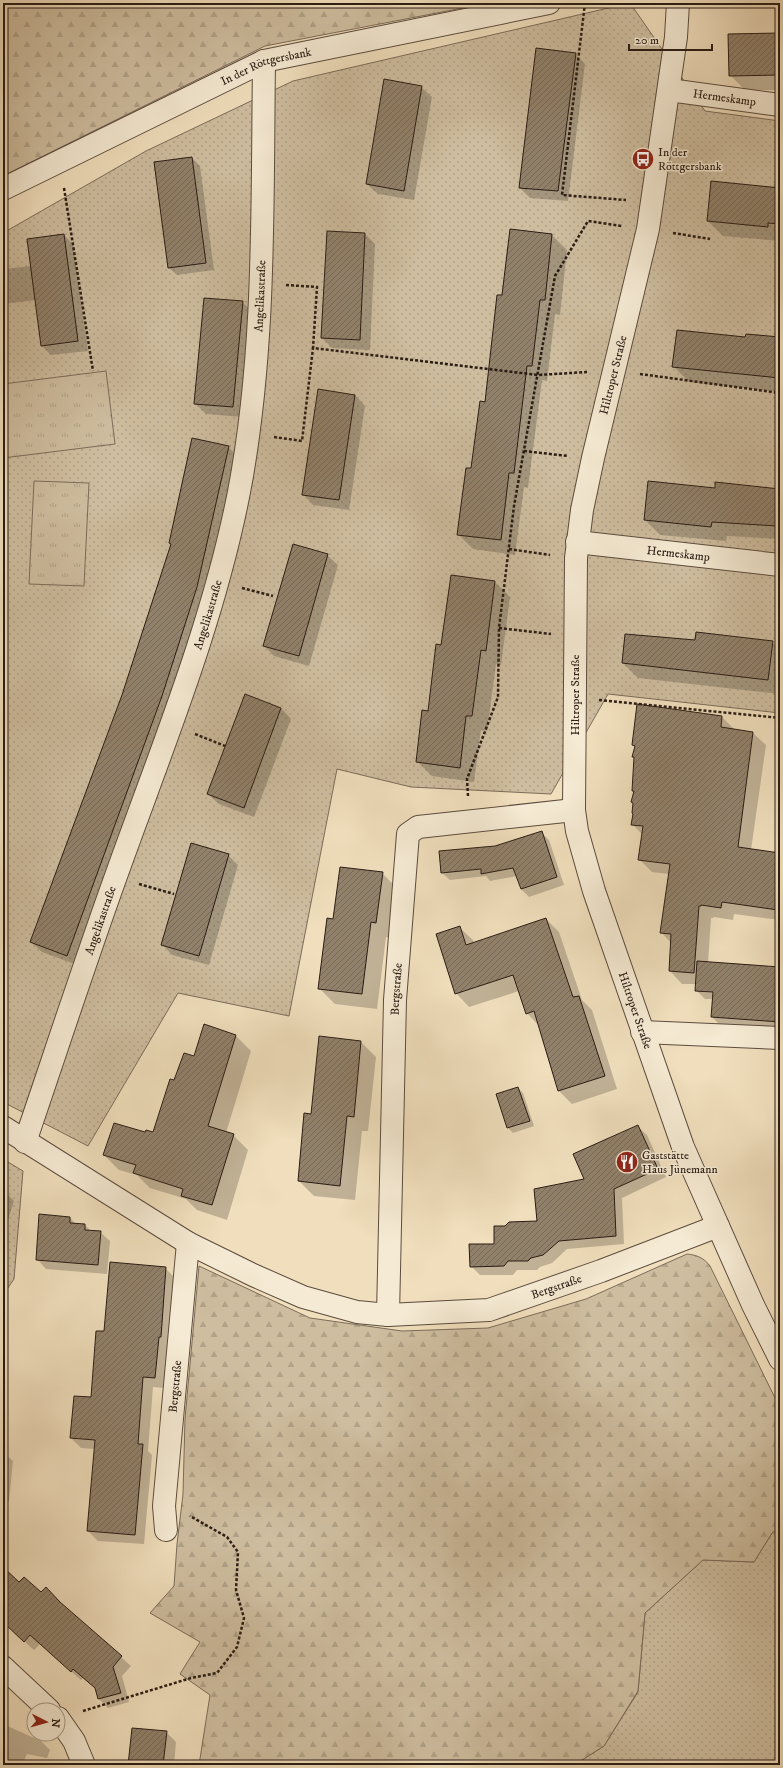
<svg xmlns="http://www.w3.org/2000/svg" width="783" height="1768" viewBox="0 0 783 1768" font-family="'IM FELL DW Pica',serif">
	<style>
		.grass { fill: url(#grass-dots); stroke: #7c6c5a }
		.forest { fill: url(#forest-firs); stroke: #7c6c5a }
		.park { fill: url(#park-tufts); stroke: #7c6c5a }
		.shadow { fill: #0003 }
		.building { fill: url(#building-hatch); stroke: #2a1c14 }
		.lines { fill: none; stroke-linecap: round; stroke-linejoin: round }
		.minor-casing { stroke: #5c4c3e; stroke-width: 24 }
		.path { stroke: #2a1c14; stroke-width: 2.5; stroke-dasharray: 3 2; stroke-linecap: butt }
		.minor { stroke: #f5ead3; stroke-width: 22 }
		.labels { text-anchor: middle; stroke-width: 3; stroke-linejoin: round; paint-order: stroke }
		.street-label { font-size: 12px; fill: #2a1c14; stroke: #f5ead3 }
		.poi-label { font-size: 12px; fill: #2a1c14; stroke: #f5ead3; text-anchor: start }
	</style>
	<defs>
		<pattern id="grass-dots" width="8" height="8" patternUnits="userSpaceOnUse"><rect width="8" height="8" fill="#cebd9f"/><path d="M2 2h.1M6 6h.1" fill="none" stroke="#b1a288" stroke-width="1.8" stroke-linecap="round"/></pattern>
		<pattern id="forest-firs" width="22" height="20" patternUnits="userSpaceOnUse"><rect width="22" height="20" fill="#cebd9f"/><path d="M5 1l3.5 6h-7zM16 11l3.5 6h-7z" fill="#b1a288"/></pattern>
		<pattern id="park-tufts" width="24" height="20" patternUnits="userSpaceOnUse"><rect width="24" height="20" fill="#cebd9f"/><path d="M3 7l-1-3M5 7V3M7 7l1-3M15 17l-1-3M17 17v-4M19 17l1-3" fill="none" stroke="#b1a288"/></pattern>
		<pattern id="building-hatch" width="6" height="6" patternUnits="userSpaceOnUse"><rect width="6" height="6" fill="#91816b"/><path d="M-1 1l2-2M0 6l6-6M5 7l2-2" fill="none" stroke="#776957"/></pattern>
	</defs>
	<rect width="100%" height="100%" fill="#f0debc"/>
	<filter id="stains"><feTurbulence type="fractalNoise" baseFrequency=".005" numOctaves="4"/><feColorMatrix values="0 0 0 0 .2 0 0 0 0 .09 0 0 0 0 .02 0 0 0 .5 -.17"/></filter>
	<radialGradient id="worn" r=".72"><stop offset=".6" stop-color="#630" stop-opacity="0"/><stop offset="1" stop-color="#630" stop-opacity=".3"/></radialGradient>
	<g class="grass">
		<polygon points="630,3 705,111 780,121 780,713 608,694 551,794 411,787 337,769 289,1016 178,993 88,1146 3,1102 3,233 146,151 293,81"/>
		<polygon points="3,1159 23,1171 14,1279 3,1295"/>
		<polygon points="780,1527 780,1765 574,1765 604,1746 638,1692 645,1613 703,1560 754,1562 772,1533"/>
	</g>
	<g class="forest">
		<polygon points="3,3 489,3 265,46 3,176"/>
		<path d="M 687,1254 C 697,1255 704,1258 710,1266 L 780,1408 L 780,1527 L 772,1533 L 754,1562 L 703,1560 L 645,1613 L 638,1691 L 604,1746 L 574,1765 L 199,1765 L 210,1695 L 180,1674 L 200,1642 L 150,1613 L 174,1586 L 177,1544 L 183,1494 L 185,1419 L 199,1266 L 310,1318 L 402,1331 L 488,1328 L 586,1299 Z"/>
	</g>
	<g class="park">
		<polygon points="106,371 115,444 3,458 3,384"/>
		<polygon points="34,481 89,483 84,586 29,584"/>
	</g>
	<g class="shadow">
		<polygon points="780,34 780,90 745,90 730,75"/>
		<polygon points="575,54 585,64 568,201 530,198 520,188"/>
		<polygon points="421,87 432,97 414,200 378,194 367,184"/>
		<polygon points="192,158 200,166 214,270 177,275 169,268"/>
		<polygon points="774,184 780,184 780,241 723,236 708,221 773,188"/>
		<polygon points="511,230 552,235 567,250 560,315 555,314 547,381 542,380 528,488 524,487 515,555 473,549 458,534 486,403 503,296"/>
		<polygon points="328,232 365,234 375,244 370,350 332,348 322,338"/>
		<polygon points="64,235 73,244 88,351 51,355 42,346 36,300 3,304 3,269 31,266"/>
		<polygon points="242,302 253,312 243,417 206,414 195,403"/>
		<polygon points="746,338 780,338 780,392 689,382 674,367"/>
		<polygon points="355,395 365,406 349,510 313,505 303,494"/>
		<polygon points="228,447 239,457 207,597 77,965 42,952 31,942 123,695 171,545 170,543"/>
		<polygon points="716,483 780,490 780,539 727,536 726,541 660,535 645,520 715,489"/>
		<polygon points="327,555 338,565 309,666 274,656 264,646"/>
		<polygon points="451,577 495,582 510,597 501,665 496,664 487,731 481,730 474,782 432,776 417,761 442,646"/>
		<polygon points="655,636 696,641 772,642 780,650 780,694 638,678 623,663 655,639"/>
		<polygon points="281,708 291,719 254,817 219,804 208,794"/>
		<polygon points="722,717 735,730 753,733 766,745 751,850 780,854 780,920 734,914 733,920 714,917 713,918 711,918 708,963 780,968 780,1029 720,1025 712,1017 713,999 705,999 696,990 696,984 682,984 670,971 671,943 662,933 669,874 652,872 639,859 643,835 632,824 635,758 634,757 635,747 633,745"/>
		<polygon points="541,832 549,840 564,885 529,897 521,889 517,876 490,881 486,876 450,880 442,873 495,847"/>
		<polygon points="228,855 238,865 209,965 172,955 162,944"/>
		<polygon points="382,873 397,888 390,938 386,937 377,1009 335,1004 320,989 334,920"/>
		<polygon points="546,919 559,932 582,1000 592,1010 617,1089 572,1104 558,1090 539,1026 527,1013 519,991 469,1007 456,993 459,927 473,940 474,944"/>
		<polygon points="236,1036 251,1051 226,1133 233,1135 248,1150 227,1220 197,1210 186,1199 150,1188 137,1175 119,1170 104,1155 146,1134 154,1134 175,1082 194,1058"/>
		<polygon points="361,1042 376,1057 368,1131 362,1131 355,1200 314,1196 299,1181 312,1115"/>
		<polygon points="518,1088 523,1093 534,1126 513,1133 508,1128 497,1095"/>
		<polygon points="638,1127 647,1135 666,1177 622,1198 624,1244 567,1249 552,1263 540,1267 537,1270 517,1270 513,1275 480,1275 471,1266 495,1245 538,1222 585,1180"/>
		<polygon points="3,1190 14,1201 3,1235"/>
		<polygon points="40,1216 70,1218 77,1225 85,1225 91,1231 100,1232 110,1241 107,1274 46,1269 37,1259"/>
		<polygon points="165,1268 175,1278 164,1388 153,1387 148,1451 152,1455 144,1544 98,1541 88,1531 95,1449 81,1448 71,1438 92,1398 105,1332"/>
		<polygon points="3,1452 13,1461 9,1501 3,1501"/>
		<polygon points="3,1569 19,1584 62,1605 131,1666 122,1676 129,1702 108,1708 99,1699 96,1689 83,1678 81,1680 40,1644 34,1650 3,1622"/>
		<polygon points="3,1724 41,1741 50,1750 47,1758 27,1754 22,1765 3,1765"/>
		<polygon points="166,1732 176,1742 174,1765 129,1765"/>
	</g>
	<g class="building">
		<polygon points="780,33 780,75 729,76 728,34"/>
		<polygon points="536,48 576,53 558,191 519,188"/>
		<polygon points="384,79 422,86 404,191 366,184"/>
		<polygon points="192,157 206,263 168,268 154,162"/>
		<polygon points="711,181 780,188 780,224 768,223 768,227 707,221"/>
		<polygon points="510,229 552,234 545,300 540,300 532,366 527,366 514,473 509,473 501,540 457,535 466,468 471,468 480,401 485,402 497,295 502,295"/>
		<polygon points="327,231 365,233 360,340 321,338"/>
		<polygon points="64,234 78,341 41,346 27,239"/>
		<polygon points="204,298 243,301 233,407 194,404"/>
		<polygon points="677,330 745,337 746,334 780,337 780,378 672,367"/>
		<polygon points="318,389 355,395 339,500 302,495"/>
		<polygon points="192,438 229,446 197,587 162,696 67,956 30,942 122,695 144,627 171,544 169,543"/>
		<polygon points="648,481 715,488 715,482 780,489 777,526 712,522 711,527 644,520"/>
		<polygon points="293,544 328,554 299,656 263,646"/>
		<polygon points="451,575 495,581 486,651 481,650 472,716 466,716 460,768 416,762 422,710 428,711 436,644 441,645"/>
		<polygon points="696,632 773,641 768,680 622,663 625,634 695,640"/>
		<polygon points="245,694 281,708 244,808 207,794"/>
		<polygon points="637,704 722,716 721,727 753,732 738,847 780,853 780,894 778,910 722,902 721,908 701,905 701,906 699,906 694,973 669,971 671,934 660,933 670,864 638,860 643,826 631,825 633,814 632,813 633,803 631,802 634,791 632,791 634,757 632,757 635,746 632,745"/>
		<polygon points="542,831 557,877 521,889 513,868 481,874 481,869 441,873 439,851 495,846"/>
		<polygon points="191,843 229,854 199,956 161,945"/>
		<polygon points="340,867 383,872 376,923 371,922 362,994 318,989 327,918 333,919"/>
		<polygon points="546,918 573,997 579,996 605,1076 558,1091 534,1011 526,1014 513,975 455,994 436,934 460,926 466,945"/>
		<polygon points="697,961 780,967 780,1022 711,1017 713,992 695,991"/>
		<polygon points="204,1024 236,1035 208,1126 234,1134 212,1205 181,1196 183,1189 133,1173 136,1165 103,1155 114,1123 145,1132 146,1130 153,1132 170,1079 174,1080 184,1053 194,1056"/>
		<polygon points="319,1036 361,1041 354,1117 347,1116 340,1186 298,1181 304,1113 311,1114"/>
		<polygon points="518,1087 530,1121 507,1128 496,1094"/>
		<polygon points="638,1125 658,1169 614,1189 616,1236 559,1241 543,1255 531,1258 528,1261 508,1261 504,1266 470,1267 469,1244 494,1244 494,1226 505,1226 509,1222 537,1221 534,1189 584,1179 573,1154"/>
		<polygon points="39,1214 70,1217 70,1223 85,1224 85,1230 101,1231 98,1265 36,1260"/>
		<polygon points="110,1262 166,1267 161,1337 159,1337 155,1378 143,1377 138,1444 143,1444 135,1535 87,1531 95,1440 70,1438 74,1396 91,1397 96,1331 104,1331"/>
		<polygon points="3,1567 19,1582 24,1577 41,1592 46,1587 60,1602 122,1656 113,1667 121,1693 98,1699 95,1688 73,1669 71,1672 30,1635 24,1642 3,1622"/>
		<polygon points="132,1728 167,1731 163,1765 128,1765"/>
	</g>
	<g class="lines">
		<g class="minor-casing">
			<g id="minor">
				<path id="s1" d="M 678,3 L 676,37 L 648,229 L 593,458 L 582,510 L 576,558 L 574,810 L 577,831 L 594,891 L 683,1147 L 753,1305 L 780,1359"/>
				<path id="s2" d="M 669,90 L 780,105"/>
				<path id="s3" d="M 3,189 L 264,61 L 549,3"/>
				<path id="s4" d="M 577,542 L 780,565"/>
				<polyline points="642,1032 780,1038"/>
				<path id="s5" d="M 3,1127 L 188,1243 L 253,1275 L 303,1297 L 357,1312 L 388,1315 L 489,1310 L 601,1271 L 718,1226"/>
				<path id="s6" d="M 25,1142 C 55,1054 84,965 116,876 C 161,750 213,625 239,492 C 266,350 262,205 264,61"/>
				<path id="s7" d="M 388,1315 L 395,1000 L 408,834 L 418,827 L 574,810"/>
				<path id="s8" d="M 166,1530 L 164,1506 L 188,1243"/>
				<polyline points="3,1667 49,1710"/>
				<polyline points="58,1718 74,1741 84,1765"/>
			</g>
		</g>
		<g class="path">
			<polyline points="585,3 562,195 626,200"/>
			<polyline points="64,188 93,371"/>
			<polyline points="673,233 710,239"/>
			<polyline points="286,285 317,287 313,348 538,375 587,372"/>
			<polyline points="640,374 780,393"/>
			<polyline points="274,437 302,441 313,348"/>
			<polyline points="524,451 568,456"/>
			<polyline points="509,549 550,555"/>
			<polyline points="242,588 273,596"/>
			<polyline points="499,628 551,634"/>
			<polyline points="599,700 780,718"/>
			<polyline points="195,734 225,746"/>
			<polyline points="468,796 467,779 498,697 499,628 514,506 555,276 588,221 622,226"/>
			<polyline points="139,884 174,894"/>
			<polyline points="83,1711 191,1678 217,1673 237,1647 244,1618 236,1590 238,1552 227,1537 190,1516"/>
		</g>
		<use href="#minor" class="minor"/>
	</g>
	<defs>
		<g id="bus-disc" transform="scale(1.15)"><circle r="9.5" fill="#8f2418" stroke="#f5ead3"/><path d="M-5-6H5V4H4V6H2V4H-2V6H-4V4H-5ZM-3.5-4V0h7V-4ZM-3.5 1.2v1.5H-2V1.2ZM2 1.2v1.5H3.5V1.2Z" fill="#fff"/></g>
		<g id="restaurant-disc" transform="scale(1.15)"><circle r="9.5" fill="#8f2418" stroke="#f5ead3"/><path d="M-5-6h1v4h1v-4h1v4h1v-4h1v5L-1.5 .5V6h-2V.5L-5-1ZM5-6V6H3V1.5H1.5Q1.5-4 5-6Z" fill="#fff"/></g>
	</defs>
	<g fill-rule="evenodd">
		<use href="#bus-disc" x="643" y="159"/>
		<use href="#restaurant-disc" x="627" y="1162"/>
	</g>
	<g class="labels">
		<g class="street-label">
			<text dy="4" stroke="none"><textPath href="#s3" startOffset="291">In der Röttgersbank</textPath></text>
			<text dy="4" stroke="none"><textPath href="#s2" startOffset="56">Hermeskamp</textPath></text>
			<text dy="4" stroke="none"><textPath href="#s6" startOffset="882">Angelikastraße</textPath></text>
			<text transform="translate(613 375) rotate(-76)" y="4">Hiltroper Straße</text>
			<text dy="4" stroke="none"><textPath href="#s4" startOffset="102">Hermeskamp</textPath></text>
			<text dy="4" stroke="none"><textPath href="#s6" startOffset="558">Angelikastraße</textPath></text>
			<text transform="translate(575 695) rotate(-90)" y="4">Hiltroper Straße</text>
			<text dy="4" stroke="none"><textPath href="#s6" startOffset="234">Angelikastraße</textPath></text>
			<text dy="4" stroke="none"><textPath href="#s7" startOffset="326">Bergstraße</textPath></text>
			<text dy="4" stroke="none"><textPath href="#s1" startOffset="1027">Hiltroper Straße</textPath></text>
			<text dy="4" stroke="none"><textPath href="#s5" startOffset="605">Bergstraße</textPath></text>
			<text dy="4" stroke="none"><textPath href="#s8" startOffset="144">Bergstraße</textPath></text>
		</g>
		<g class="poi-label">
			<text x="658" y="156">In der<tspan x="658" dy="14">Röttgersbank</tspan></text>
			<text x="642" y="1159">Gaststätte<tspan x="642" dy="14">Haus Jünemann</tspan></text>
		</g>
	</g>
	<rect width="783" height="1768" fill="none" stroke="#f0debc" stroke-width="16"/>
	<rect x="4" y="4" width="775" height="1760" fill="none" stroke="#2a1c14" stroke-width="2"/>
	<rect x="8" y="8" width="767" height="1752" fill="none" stroke="#2a1c14"/>
	<g transform="translate(46 1722) rotate(96)"><circle r="19" fill="#f5ead3" stroke="#a49887"/>
	<path d="M0-3L7 15L0 10L-7 15Z" fill="#8f2418"/>
	<text y="-6" font-size="11" font-weight="bold" text-anchor="middle" fill="#2a1c14">N</text>
	</g>
	<path d="M629 44v6h83v-6" fill="none" stroke="#2a1c14" stroke-width="2"/>
	<text x="635" y="44" font-size="12" fill="#2a1c14" stroke="#f5ead3" stroke-width="3" paint-order="stroke">20 m</text>
	<rect width="100%" height="100%" filter="url(#stains)"/>
	<rect width="100%" height="100%" fill="url(#worn)"/>
</svg>
